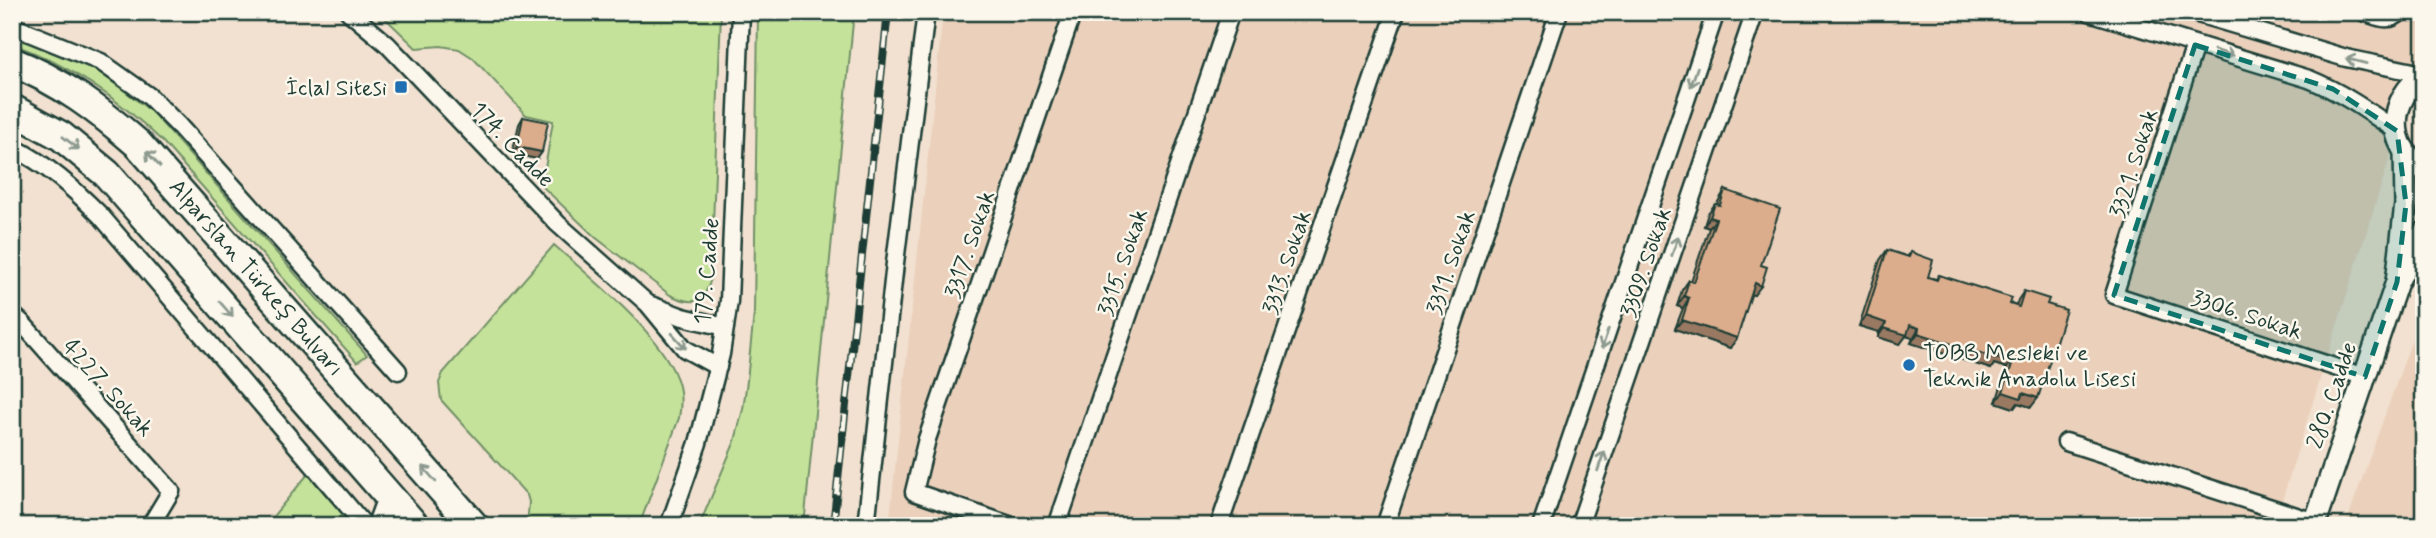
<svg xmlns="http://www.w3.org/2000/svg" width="2436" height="538" viewBox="0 0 2436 538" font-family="Mynerve,sans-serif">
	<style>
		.built { fill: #ebd1bc }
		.green { fill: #c4e29a; stroke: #729067; stroke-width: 2 }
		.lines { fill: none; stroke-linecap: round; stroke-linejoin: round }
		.street-casing { stroke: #1f3d34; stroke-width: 21 }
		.secondary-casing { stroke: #1f3d34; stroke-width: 26 }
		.highway-casing { stroke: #1f3d34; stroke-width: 33 }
		.street { stroke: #fbf7ec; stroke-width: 16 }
		.secondary { stroke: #fbf7ec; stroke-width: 21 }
		.highway { stroke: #fbf7ec; stroke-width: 28 }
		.rail-casing { stroke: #1f3d34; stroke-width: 8 }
		.rail { stroke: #fbf7ec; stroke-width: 5; stroke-dasharray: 16; stroke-linecap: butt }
		.wall { fill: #bd9579; stroke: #1f3d34; stroke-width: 2 }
		.shaded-wall { fill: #9a7963; stroke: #1f3d34; stroke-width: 2 }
		.building { fill: #dcad8d; stroke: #1f3d34; stroke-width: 2 }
		.oneway { stroke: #8d9a90 }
		.marked { fill: #0f766e; fill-opacity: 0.2; stroke: #0f766e; stroke-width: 5; stroke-dasharray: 14 9; stroke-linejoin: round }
		.poi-dot { fill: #1f6fb2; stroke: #fbf7ec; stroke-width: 2.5 }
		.labels { text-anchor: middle; stroke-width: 5; stroke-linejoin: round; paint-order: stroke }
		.poi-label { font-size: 23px; fill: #1f3d34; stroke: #fbf7ec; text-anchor: end }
		.street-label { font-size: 23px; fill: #1f3d34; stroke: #fbf7ec }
	</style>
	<rect width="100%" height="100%" fill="#f2e1d0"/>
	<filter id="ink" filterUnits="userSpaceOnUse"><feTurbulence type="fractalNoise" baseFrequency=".0143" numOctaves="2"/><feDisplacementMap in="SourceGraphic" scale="14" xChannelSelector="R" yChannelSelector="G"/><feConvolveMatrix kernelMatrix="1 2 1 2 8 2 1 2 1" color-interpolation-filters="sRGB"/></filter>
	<g filter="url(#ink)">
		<g class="built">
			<polygon points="943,12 2424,12 2424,49 2274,526 889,526"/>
			<polygon points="2424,306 2424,526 2345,526"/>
		</g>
		<g class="green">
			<path d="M 379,12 L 721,12 L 711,278 C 704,304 694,306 670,295 L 595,237 L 542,186 L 553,121 L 526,115 L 473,58 L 459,49 L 441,46 L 416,48 Z"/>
			<polygon points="758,12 854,12 804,526 699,526 735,441 743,409 747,381 754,313"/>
			<path d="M 12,35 L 70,58 L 101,73 L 151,111 L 367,355 L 357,362 L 163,142 C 119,99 71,65 12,44 Z"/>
			<path d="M 554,245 C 591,278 667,338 679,386 C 682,398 681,407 679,418 L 639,526 L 527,526 L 529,502 L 527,495 L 441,400 L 439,383 L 443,373 Z"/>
			<polygon points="308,474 353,526 265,526"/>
		</g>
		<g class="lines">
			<g class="street-casing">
				<g id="street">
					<polyline points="349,12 387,44 558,224 648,304 685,349 718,367"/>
					<path d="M 2089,12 L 2309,79 C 2341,92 2368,111 2397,131"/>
					<polyline points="2191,12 2346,58 2423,74"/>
					<path d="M 2363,12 C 2376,16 2390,24 2400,12"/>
					<polyline points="12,26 101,62 149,96 179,126 398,371"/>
					<polyline points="2195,45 2114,295 2365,377"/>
					<path d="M 12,147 C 47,164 74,189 101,216 L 365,526"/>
					<polyline points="651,305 683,317 725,327"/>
					<polyline points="12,314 22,323 171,491 150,526"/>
					<polyline points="2066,442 2315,522"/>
					<polyline points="669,526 698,443 721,354 729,301 741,12"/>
					<polyline points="866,526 895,263 926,12"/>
					<polyline points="1012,526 914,492 927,439 1073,12"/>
					<polyline points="1057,526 1231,12"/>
					<polyline points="1219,526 1396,12"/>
					<polyline points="1385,526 1559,12"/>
					<polyline points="1541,526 1716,12"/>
					<polyline points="1579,526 1755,12"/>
				</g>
			</g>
			<g class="secondary-casing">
				<g id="secondary">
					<path d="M 2424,74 C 2389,99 2385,145 2424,169"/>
					<polyline points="2405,152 2406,204 2397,282 2424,233"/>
					<polyline points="378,526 389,496"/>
					<polyline points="2314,526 2397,282"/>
				</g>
			</g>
			<g class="highway-casing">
				<g id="highway">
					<path d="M 12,62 C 61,81 99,110 138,144 L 474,526"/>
					<polyline points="12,109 61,136 107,174 415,526"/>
				</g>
			</g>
			<use href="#street" class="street"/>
			<use href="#secondary" class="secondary"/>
			<use href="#highway" class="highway"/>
			<g class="rail-casing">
				<polyline id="rail" points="833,526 888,12"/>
			</g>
			<use href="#rail" class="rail"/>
		</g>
		<g class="wall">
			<polygon points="523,117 542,152 537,159 512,154 519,124"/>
			<polygon points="1725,190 1761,265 1754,295 1751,294 1737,338 1730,348 1675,329 1683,308 1677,306 1682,290 1689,280 1691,281 1709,228 1704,226 1708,213 1715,204 1717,204 1719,200"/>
			<polygon points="1887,250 1907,257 1911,252 1928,277 1936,279 1939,275 2016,306 2018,300 2024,291 2047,304 2031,407 2018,403 2014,408 1996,402 2007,368 1994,364 1991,369 1911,343 1913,338 1906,336 1900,344 1878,337 1879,332 1859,326 1880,260"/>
		</g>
		<g class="shaded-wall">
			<polygon points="517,147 542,152 537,159 512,154"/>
			<polygon points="1710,217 1716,219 1709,228 1704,226"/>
			<polygon points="1755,283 1761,286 1754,295 1748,293"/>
			<polygon points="1684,296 1689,298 1683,308 1677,306"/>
			<polygon points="1866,316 1886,323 1879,332 1859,326"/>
			<polygon points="1682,320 1737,338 1730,348 1675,329"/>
			<polygon points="1910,325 1919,328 1913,338 1906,336 1900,344 1878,337 1884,328"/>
			<polygon points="1918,333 1999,354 2014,358 2007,368 1994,364 1991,369 1911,343"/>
			<polygon points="2003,392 2023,393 2038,398 2031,407 2018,403 2014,408 1996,402"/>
		</g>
		<g class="building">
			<polygon points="523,117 548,122 542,152 517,147"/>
			<polygon points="1725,190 1780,209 1761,265 1767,267 1761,286 1755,283 1737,338 1682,320 1689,298 1684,296 1689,280 1694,282 1716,219 1710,217 1715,204 1720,205"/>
			<polygon points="1887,250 1909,257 1911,252 1933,260 1928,277 1937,280 1939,275 2012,298 2010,304 2019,307 2024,291 2049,299 2047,304 2066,310 2038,398 2023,393 2021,398 2003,392 2014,358 1999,354 1998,359 1918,333 1919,328 1910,325 1907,335 1884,328 1886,323 1866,316"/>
		</g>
		<defs><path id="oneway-shaft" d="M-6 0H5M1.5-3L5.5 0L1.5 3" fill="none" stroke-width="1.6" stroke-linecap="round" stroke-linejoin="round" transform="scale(1.75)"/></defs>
		<g class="oneway">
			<use href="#oneway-shaft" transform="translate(2224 53) rotate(17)"/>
			<use href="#oneway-shaft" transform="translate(2356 61) rotate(-166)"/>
			<use href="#oneway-shaft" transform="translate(1694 77) rotate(109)"/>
			<use href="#oneway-shaft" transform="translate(71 143) rotate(37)"/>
			<use href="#oneway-shaft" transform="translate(153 159) rotate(-133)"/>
			<use href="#oneway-shaft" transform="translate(1675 246) rotate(-71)"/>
			<use href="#oneway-shaft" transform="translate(226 309) rotate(49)"/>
			<use href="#oneway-shaft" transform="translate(1605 339) rotate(109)"/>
			<use href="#oneway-shaft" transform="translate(679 341) rotate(48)"/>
			<use href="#oneway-shaft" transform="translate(1601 461) rotate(-71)"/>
			<use href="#oneway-shaft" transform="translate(429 474) rotate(-131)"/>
		</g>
	</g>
	<path class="marked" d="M 2195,45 L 2333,89 L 2397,131 L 2406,204 L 2397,282 L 2365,377 L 2114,295 Z"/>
	<g class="poi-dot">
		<rect x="394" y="80" width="14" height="14" rx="3.5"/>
		<circle cx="1909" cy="365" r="7"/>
	</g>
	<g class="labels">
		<g class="poi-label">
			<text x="387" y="95">İclal Sitesi</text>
			<text x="1923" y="360" text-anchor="start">TOBB Mesleki ve<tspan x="1923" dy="26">Teknik Anadolu Lisesi</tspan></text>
		</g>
		<g class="street-label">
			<text transform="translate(513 144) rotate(46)" y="8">174. Cadde</text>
			<text transform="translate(2133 163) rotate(-72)" y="8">3321. Sokak</text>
			<text transform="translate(969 244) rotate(-71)" y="8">3317. Sokak</text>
			<text transform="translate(1122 262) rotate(-71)" y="8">3315. Sokak</text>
			<text transform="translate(1286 262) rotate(-71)" y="8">3313. Sokak</text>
			<text transform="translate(1450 262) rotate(-71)" y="8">3311. Sokak</text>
			<text transform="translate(1645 262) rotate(-71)" y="8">3309. Sokak</text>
			<text transform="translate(706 271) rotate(-85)" y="8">179. Cadde</text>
			<text transform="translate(257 277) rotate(49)" y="8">Alparslan Türkeş Bulvarı</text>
			<text transform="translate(2247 314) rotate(18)" y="8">3306. Sokak</text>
			<text transform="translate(109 387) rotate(48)" y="8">4227. Sokak</text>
			<text transform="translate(2331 395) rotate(-71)" y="8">280. Cadde</text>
		</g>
	</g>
	<rect width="2436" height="538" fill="none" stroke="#fbf7ec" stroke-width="42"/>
	<rect x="21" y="21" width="2394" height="496" fill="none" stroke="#1f3d34" stroke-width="2.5" filter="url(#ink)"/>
</svg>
